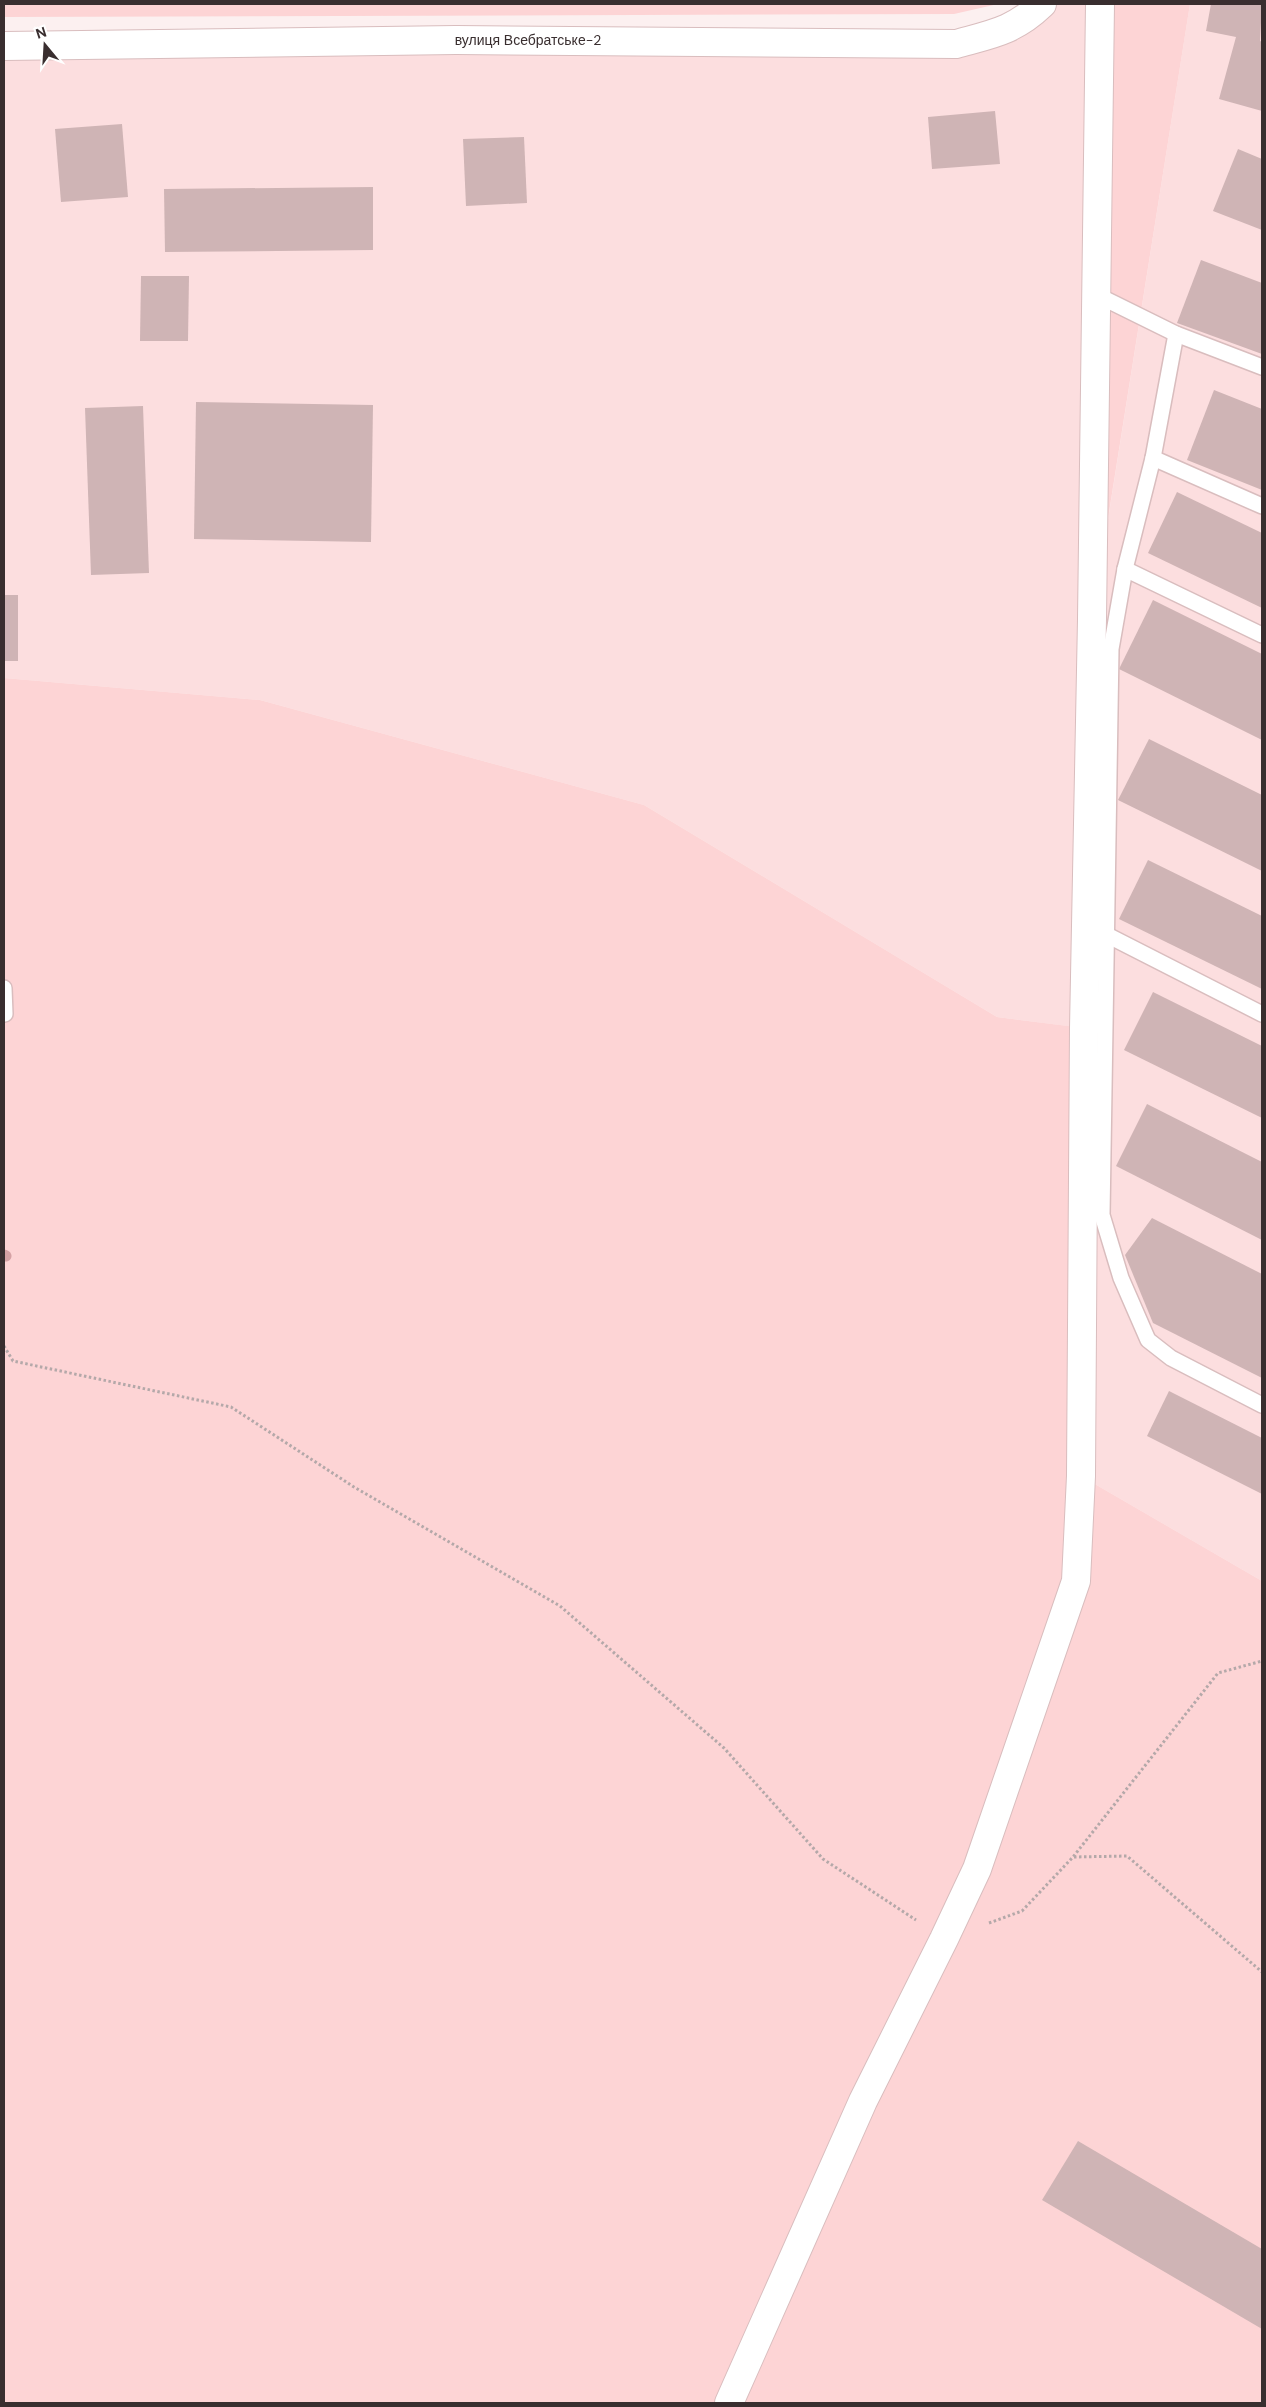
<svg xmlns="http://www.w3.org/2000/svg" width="1266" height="2407" viewBox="0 0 1266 2407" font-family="'DM Sans',sans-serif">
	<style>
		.built { fill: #fcdedf }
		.green { fill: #fdd4d5 }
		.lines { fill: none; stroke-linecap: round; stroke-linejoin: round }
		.stream { stroke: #d5a1a4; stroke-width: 11 }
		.building { fill: #cfb4b5 }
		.service-casing { stroke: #d9bdbe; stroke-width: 18 }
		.minor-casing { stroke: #d9bdbe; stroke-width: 30 }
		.tertiary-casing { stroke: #d9bdbe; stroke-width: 30 }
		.path { stroke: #b4a8a9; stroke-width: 3; stroke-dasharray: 2.5 2.5; stroke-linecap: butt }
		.service { stroke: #fff; stroke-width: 15 }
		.minor { stroke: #fff; stroke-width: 28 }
		.tertiary { stroke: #fff; stroke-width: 28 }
		.labels { text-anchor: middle; stroke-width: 4.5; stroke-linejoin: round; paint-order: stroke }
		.street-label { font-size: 14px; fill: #392e2f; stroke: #fff }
	</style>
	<rect width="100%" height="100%" fill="#fcf0f0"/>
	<polygon class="built" points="1042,4 1100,4 1093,614 1190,4 1262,4 1262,1581 1081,1476 1083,1028 997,1017 644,805 260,700 4,678 4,46 956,44"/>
	<g class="green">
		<polygon points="4,4 998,4 954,14 4,17"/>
		<polygon points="1100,4 1190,4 1092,619"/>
		<polygon points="4,678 260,700 644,805 997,1017 1084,1028 1081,1476 1262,1581 1262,2403 4,2403"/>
	</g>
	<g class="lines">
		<polyline class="stream" points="4,1255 6,1256"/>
	</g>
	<g class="building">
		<polygon points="1211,4 1262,4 1260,41 1262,42 1262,111 1219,99 1236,37 1206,31"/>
		<polygon points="995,111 1000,164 932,169 928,117"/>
		<polygon points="122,124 128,197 61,202 55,129"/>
		<polygon points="524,137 527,203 466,206 463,139"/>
		<polygon points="1238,149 1262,159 1262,230 1213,211"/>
		<polygon points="373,187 373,250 165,252 164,189"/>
		<polygon points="1201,260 1262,283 1262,354 1177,323"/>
		<polygon points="141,276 189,276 188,341 140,341"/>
		<polygon points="1214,390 1262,409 1262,490 1187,460"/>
		<polygon points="196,402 373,405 371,542 194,539"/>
		<polygon points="143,406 149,573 91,575 85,408"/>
		<polygon points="1177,492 1262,533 1262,608 1148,553"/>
		<rect x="4" y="595" width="14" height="66"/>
		<polygon points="1153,600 1262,654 1262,740 1119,669"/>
		<polygon points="1149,739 1262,795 1262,871 1118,800"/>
		<polygon points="1148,860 1262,916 1262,989 1119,919"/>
		<polygon points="1153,992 1262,1046 1262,1118 1124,1050"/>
		<polygon points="1147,1104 1262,1162 1262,1240 1116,1166"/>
		<polygon points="1152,1218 1262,1274 1262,1378 1153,1323 1125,1255"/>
		<polygon points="1169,1391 1262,1438 1262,1494 1147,1436"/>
		<polygon points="1078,2141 1262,2249 1262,2329 1042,2200"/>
	</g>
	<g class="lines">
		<g class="service-casing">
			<g id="service">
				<polyline points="1097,295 1176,334 1262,367"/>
				<polyline points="1176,334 1153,458 1125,569 1111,649 1102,1215 1121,1278 1148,1340 1171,1358 1262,1405"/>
				<polyline points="1153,458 1262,506"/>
				<polyline points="1125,569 1262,635"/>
				<polyline points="1107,935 1262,1014"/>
				<polyline points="4,988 5,1014"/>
			</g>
		</g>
		<g class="minor-casing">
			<polyline id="minor" points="729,2403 863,2101 944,1939 977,1869 1076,1581 1081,1476 1084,1028 1092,619 1100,4"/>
		</g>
		<g class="tertiary-casing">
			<path id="tertiary" d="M 4,46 L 456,40 L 956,44 C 992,34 1014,31 1042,4"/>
		</g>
		<g class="path">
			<polyline points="4,1346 13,1361 231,1407 354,1487 560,1606 724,1748 823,1859 916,1920"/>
			<polyline points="1074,1857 1127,1856 1262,1972"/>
			<polyline points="989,1923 1022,1911 1073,1857 1218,1673 1262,1661"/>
		</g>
		<use href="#service" class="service"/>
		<use href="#minor" class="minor"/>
		<use href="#tertiary" class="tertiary"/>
	</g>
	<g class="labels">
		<g class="street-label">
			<text x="528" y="45">вулиця Всебратське-2</text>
		</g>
	</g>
	<rect width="1266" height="2407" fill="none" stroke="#392e2f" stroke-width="10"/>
	<g transform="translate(45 45) rotate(342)" stroke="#ffffff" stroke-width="4" paint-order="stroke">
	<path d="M0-4L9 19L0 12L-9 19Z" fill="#392e2f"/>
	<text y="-8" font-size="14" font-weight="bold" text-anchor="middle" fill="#392e2f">N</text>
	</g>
</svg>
